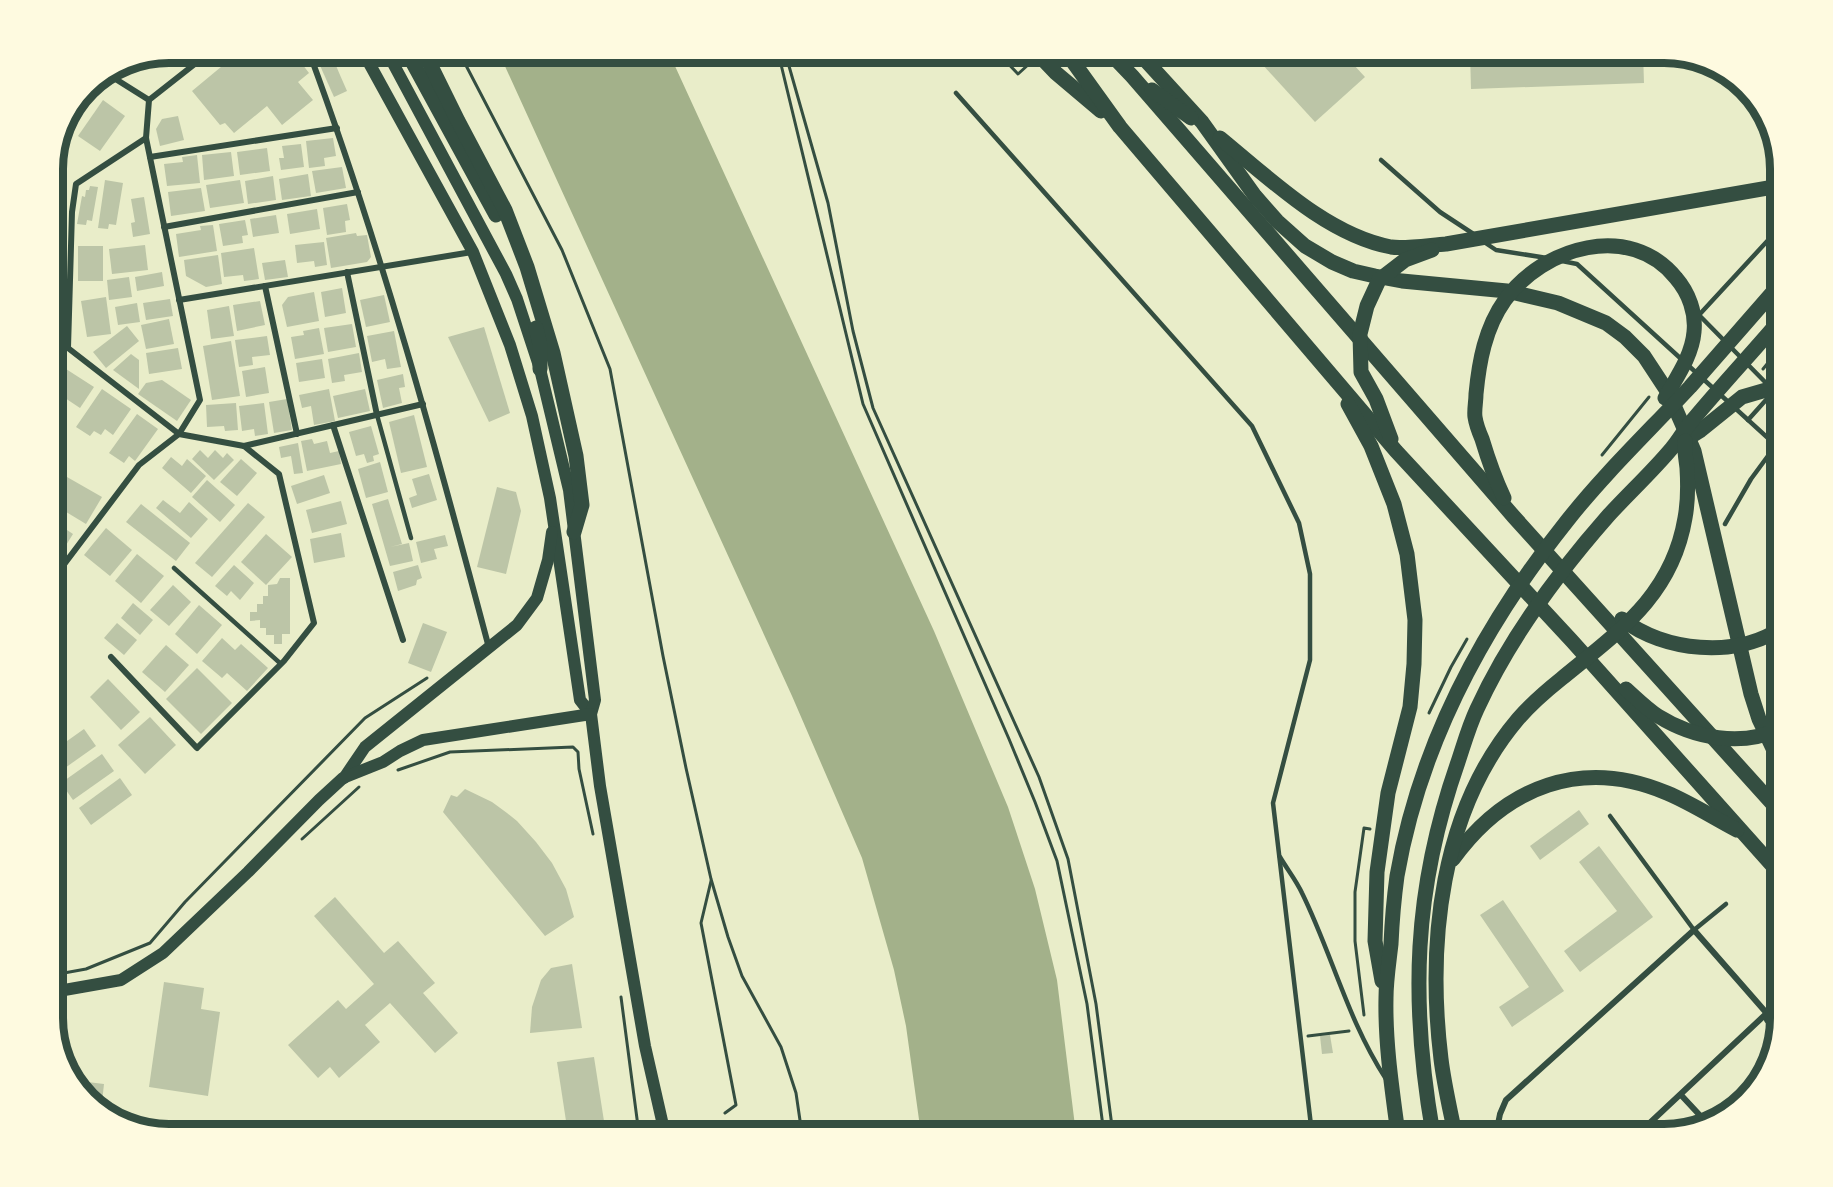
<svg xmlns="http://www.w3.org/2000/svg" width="1833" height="1187" viewBox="0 0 1833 1187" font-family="'Space Grotesk',sans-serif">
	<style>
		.water { fill: #a3b18a }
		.building { fill: #bcc5a7 }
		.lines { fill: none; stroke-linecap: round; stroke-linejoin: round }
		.path { stroke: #344e41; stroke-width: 3 }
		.service { stroke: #344e41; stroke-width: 4.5 }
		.minor { stroke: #344e41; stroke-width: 6 }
		.secondary { stroke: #344e41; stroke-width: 12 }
		.primary { stroke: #344e41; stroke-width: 15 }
		.rim { fill: none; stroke: #344e41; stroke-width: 8 }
	</style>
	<rect width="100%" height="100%" fill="#e9edc9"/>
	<polygon class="water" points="499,53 669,53 934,631 1008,807 1035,889 1057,980 1076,1134 921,1134 906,1026 894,970 862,858 792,696"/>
	<g class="building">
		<polygon points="239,52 293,52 309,73 298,82 313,100 282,125 267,106 234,133 225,123 220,125 192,91"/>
		<polygon points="314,52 330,52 347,91 334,97"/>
		<polygon points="1251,52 1342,52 1365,77 1315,122"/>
		<polygon points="1470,52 1643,52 1644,83 1471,89"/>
		<polygon points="103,100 125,116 100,151 78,136"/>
		<polygon points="178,116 184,140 160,146 156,129 162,119"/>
		<polygon points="333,138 336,156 324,158 325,166 309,168 306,141"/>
		<polygon points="301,144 304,167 281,170 279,158 284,158 282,146"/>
		<polygon points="267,148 270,171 240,175 237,152"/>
		<polygon points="231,152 234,176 204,180 202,155"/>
		<polygon points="197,155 200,183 167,186 164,164 183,162 182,157"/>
		<polygon points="342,167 346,188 316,193 312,171"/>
		<polygon points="308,174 311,196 282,200 279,179"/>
		<polygon points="273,176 276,200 248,204 245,181"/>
		<polygon points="105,180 123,183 116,225 109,224 108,229 98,228"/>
		<polygon points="240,180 244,203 210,208 206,185"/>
		<polygon points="90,186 98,187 92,221 87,220 86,225 77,224 82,196 85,197 86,190 89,190"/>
		<polygon points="201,188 205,211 171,216 168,192"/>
		<polygon points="144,197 150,234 133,237 131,223 135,222 131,199"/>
		<polygon points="347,204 350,220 345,221 346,232 327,235 323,208"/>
		<polygon points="317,209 320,229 290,234 287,214"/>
		<polygon points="276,215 279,233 253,237 250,219"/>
		<polygon points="245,220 248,235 242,236 243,243 223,246 219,224"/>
		<polygon points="213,225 217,251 179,257 176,234 201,230 200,226"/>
		<polygon points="356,233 357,236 367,235 371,257 367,262 331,268 326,238"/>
		<polygon points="324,242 327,265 315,267 314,261 297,263 295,245"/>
		<polygon points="145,245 148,270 112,274 109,249"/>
		<rect x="78" y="246" width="25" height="35"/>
		<polygon points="254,248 259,279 244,281 243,275 224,277 221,253"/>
		<polygon points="218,255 222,284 206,287 186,276 184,260"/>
		<polygon points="285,260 288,277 265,280 262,263"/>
		<polygon points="162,272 164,286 137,291 135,277"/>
		<polygon points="129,277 132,297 109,300 107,280"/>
		<polygon points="342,288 346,313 325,317 321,292"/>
		<polygon points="314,292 319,321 287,327 282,305 288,297"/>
		<polygon points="384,295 390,322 366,327 360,300"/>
		<polygon points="106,297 111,334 87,337 81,301"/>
		<polygon points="170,299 173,316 146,320 143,303"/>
		<polygon points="260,301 265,325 237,331 233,305"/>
		<polygon points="137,303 140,322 118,325 115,307"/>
		<polygon points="229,306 234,336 211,339 207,310"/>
		<polygon points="169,319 174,344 146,349 141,325"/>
		<polygon points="352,324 356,347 328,352 324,328"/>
		<polygon points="127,326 139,341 106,368 93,352"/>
		<polygon points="484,327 510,413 489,422 448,337"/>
		<polygon points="319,328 324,354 295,359 291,337 304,335 303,331"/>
		<polygon points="394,331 401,367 387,369 385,359 372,362 367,336"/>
		<polygon points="267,336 270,355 252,357 253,365 239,367 235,340"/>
		<polygon points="231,341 240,396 212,400 203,346"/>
		<polygon points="178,348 182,369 149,374 146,353"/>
		<polygon points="359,353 362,372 344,375 345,381 332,383 328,359"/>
		<polygon points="131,354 139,360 139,389 113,370"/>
		<polygon points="322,359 325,378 299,382 296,363"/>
		<polygon points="265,367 269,393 246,397 242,371"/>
		<polygon points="66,369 94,387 80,408 53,390"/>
		<polygon points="403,374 405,387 399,388 402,403 383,408 377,380"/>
		<polygon points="162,380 191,400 177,421 138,394 146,383"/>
		<polygon points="102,389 131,409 113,435 105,429 101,435 94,431 90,436 76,427"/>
		<polygon points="329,389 335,421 314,425 311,406 302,408 299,395"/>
		<polygon points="365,389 370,411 338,418 333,396"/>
		<polygon points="287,399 292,430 274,433 269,402"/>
		<polygon points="236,403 238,430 225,431 224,426 207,427 206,405"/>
		<polygon points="264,403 268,434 255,436 254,429 242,431 239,406"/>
		<polygon points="137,414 158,429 135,461 129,456 124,463 109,453"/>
		<polygon points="414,415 427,467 401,473 389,422"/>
		<polygon points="371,426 379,454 373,456 374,461 367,463 364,454 356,456 349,432"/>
		<polygon points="312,439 314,444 327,441 330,453 339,451 341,464 307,471 301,441"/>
		<polygon points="298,443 303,473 294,474 291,456 281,458 279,447"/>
		<polygon points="200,450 208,458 215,450 223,458 227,453 234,460 214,480 192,459"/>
		<polygon points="171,457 182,466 187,459 206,476 191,493 162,468"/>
		<polygon points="241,459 257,473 237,496 220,482"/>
		<polygon points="380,462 388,492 366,498 358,469"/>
		<polygon points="53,469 102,497 86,524 53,504"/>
		<polygon points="429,474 437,500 412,508 409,498 417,495 412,479"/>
		<polygon points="324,475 330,493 297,504 291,486"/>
		<polygon points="207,480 235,505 220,522 192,497"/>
		<polygon points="497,487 516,492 521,511 506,574 477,567"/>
		<polygon points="388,499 402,544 390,547 409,543 413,561 390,566 372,504"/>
		<polygon points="163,500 180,513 189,502 208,519 191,538 156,508"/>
		<polygon points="341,501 347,524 312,533 306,510"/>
		<polygon points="248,503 265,517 212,577 195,563"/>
		<polygon points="141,504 190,543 176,561 126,522"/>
		<polygon points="55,522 73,534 53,566 53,525"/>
		<polygon points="106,528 132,550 110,576 84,555"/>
		<polygon points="341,533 345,557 314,563 310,539"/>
		<polygon points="266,534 292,557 266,585 241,562"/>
		<polygon points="445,535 448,546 434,549 437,559 421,563 416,542"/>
		<polygon points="137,554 164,576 141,603 115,581"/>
		<polygon points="234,565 254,583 240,600 231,591 227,596 215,586"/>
		<polygon points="418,565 422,578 417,580 416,585 398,591 393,572"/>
		<polygon points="280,578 290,578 290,634 282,634 282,644 274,644 274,635 266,635 266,628 260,628 260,620 250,621 250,612 257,612 257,604 263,604 263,596 268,596 268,585 277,584"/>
		<polygon points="173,585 191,602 169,626 150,610"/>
		<polygon points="133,603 153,620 140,635 121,618"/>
		<polygon points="199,605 222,625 197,654 175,634"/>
		<polygon points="117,623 137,640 124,655 104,638"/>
		<polygon points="423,623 447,632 431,672 408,663"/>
		<polygon points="222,638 235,650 241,644 268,668 247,691 227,673 222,678 202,661"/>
		<polygon points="166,645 189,665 165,692 142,672"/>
		<polygon points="197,668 232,703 201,734 166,699"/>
		<polygon points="108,679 140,712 121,730 90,697"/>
		<polygon points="150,717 176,745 145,774 118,745"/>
		<polygon points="84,729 96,746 55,775 53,771 53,751"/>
		<polygon points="102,754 114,771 73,800 61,783"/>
		<polygon points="120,778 132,795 91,825 79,808"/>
		<polygon points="465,789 492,802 507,813 517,821 536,842 552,863 566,889 574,917 545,936 443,812 451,795 457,797"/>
		<polygon points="1579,810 1589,824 1540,860 1530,846"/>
		<polygon points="1599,846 1653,917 1580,972 1564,951 1617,911 1579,862"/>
		<polygon points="335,897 384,953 398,941 435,983 423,993 458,1033 435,1053 390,1003 365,1025 380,1042 339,1078 330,1067 318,1078 288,1045 338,1000 346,1009 374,984 314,916"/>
		<polygon points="1503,900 1564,991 1512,1027 1499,1007 1529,987 1480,915"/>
		<polygon points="572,964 582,1028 530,1033 532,1007 541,980 551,968"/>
		<polygon points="164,982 204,988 201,1009 220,1012 208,1096 149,1087"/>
		<polygon points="1330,1035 1333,1053 1322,1054 1320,1036"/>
		<polygon points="594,1057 606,1134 568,1134 557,1062"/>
		<polygon points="71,1080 104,1084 101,1111 97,1107"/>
		<polygon points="148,1122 179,1127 178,1134 169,1134 147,1128"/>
		<polygon points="220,1126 274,1133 274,1134 219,1134"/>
	</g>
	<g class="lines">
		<g class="path">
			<polyline points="459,52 562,250 610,369 663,656 686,768 711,879 728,937 742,976 781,1047 796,1093 802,1134"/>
			<polyline points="778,52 863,404 1009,739 1035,802 1057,861 1087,1004 1104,1134"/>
			<polyline points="785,52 828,203 853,331 873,408 1039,777 1068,859 1096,1004 1113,1134"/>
			<polyline points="997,52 1018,74 1029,64"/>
			<polyline points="1769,273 1780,259"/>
			<polyline points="1763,369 1780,348"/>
			<polyline points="1602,455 1649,397"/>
			<polyline points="1429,713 1451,667 1467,639"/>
			<polyline points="398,770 450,752 573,747 578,752 579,769 593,834"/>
			<polyline points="302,839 359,787"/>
			<polyline points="711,881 701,923 736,1105 725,1113"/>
			<polyline points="53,975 86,969 150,943 185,902 365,718 427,678"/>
			<polyline points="621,997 639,1134"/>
			<polyline points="1364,1015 1355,941 1355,892 1364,828 1370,829"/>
			<polyline points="1308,1036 1349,1031"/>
		</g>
		<g class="service">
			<polyline points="956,93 1252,426 1299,523 1310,574 1310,660 1273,803 1312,1134"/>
			<polyline points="1381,160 1440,212 1475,235"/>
			<polyline points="1484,242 1496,250 1547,258"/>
			<polyline points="1562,261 1577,264 1780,449"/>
			<polyline points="1768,385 1699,315 1771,237"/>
			<polyline points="377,415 411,538"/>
			<polyline points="1748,420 1774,391 1780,398"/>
			<polyline points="1725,524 1751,479 1776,445"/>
			<polyline points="174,568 281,664"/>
			<polyline points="1610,816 1694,930 1726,904"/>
			<path d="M 1280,857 C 1287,869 1296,880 1302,893 C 1332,954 1348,1021 1386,1079"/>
		</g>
		<g class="minor">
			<path d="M 309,52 C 381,247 436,448 489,648"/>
			<polyline points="106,73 149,100"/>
			<polyline points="150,157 337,128"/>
			<polyline points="164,227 358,192"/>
			<polyline points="347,272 377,415"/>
			<polyline points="265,286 297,434"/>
			<polyline points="179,300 472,252"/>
			<polyline points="333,425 403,640"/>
			<polyline points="244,446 423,404"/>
			<polyline points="53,579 139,465 179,434 200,400 146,138 149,100 210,52"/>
			<polyline points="111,657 197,748 284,661 314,623 279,474 244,446 179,434 68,348 72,212 76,184 146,138"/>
			<polyline points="1681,1095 1707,1123"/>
			<polyline points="1496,1134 1500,1114 1506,1100 1694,930 1770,1017"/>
			<polyline points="1638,1134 1767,1013"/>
		</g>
		<g class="secondary">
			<polyline points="363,52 473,252 510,345 532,416 550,498 580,700 591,714"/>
			<polyline points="387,52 506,274 517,299 540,369 569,490 595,700 591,714 600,786 645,1046 665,1134"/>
			<polyline points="344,778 365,747 517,625 537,598 548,560 552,532"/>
			<polyline points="53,992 121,980 163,953 248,872 319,800 343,778 383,762 400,751 423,740 591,714"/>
		</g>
		<g class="primary">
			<polyline points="407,52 496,215"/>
			<polyline points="424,52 458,121 505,210 527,267 553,353 576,456 582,505 574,532"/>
			<polyline points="1036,52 1056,73 1101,111"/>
			<polyline points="1066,52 1120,127 1396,451 1572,641 1780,874"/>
			<polyline points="1109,52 1132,76 1514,517 1780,812"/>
			<polyline points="1138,52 1202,122 1255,196 1277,221 1305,246 1332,262 1353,271 1375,276 1402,281 1507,291 1558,303 1606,323 1625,337 1644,356 1669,394 1694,451 1751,694 1759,719 1780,763"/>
			<polyline points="1152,90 1191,118"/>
			<path d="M 1220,138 C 1269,178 1327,235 1391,247 C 1405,249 1431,245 1446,244 L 1780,186"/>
			<polyline points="536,328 540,344 540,369"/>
			<polyline points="1348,404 1371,446 1394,504 1407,554 1415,620 1414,664 1410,707 1388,793 1377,872 1375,941 1382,981"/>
			<polyline points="1391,439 1376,399 1361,372 1360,334 1367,306 1379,280 1405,260 1432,250"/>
			<polyline points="1680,443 1701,430 1742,397 1780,386"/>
			<path d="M 1504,498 C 1495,479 1488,459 1482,439 C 1479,432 1476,424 1475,417 C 1474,410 1476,402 1476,394 C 1479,362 1485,328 1505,300 C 1543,247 1630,221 1676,278 C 1689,293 1696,313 1694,332 C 1692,356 1676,378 1665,398"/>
			<path d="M 1622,619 C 1664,652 1736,658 1780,629"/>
			<path d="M 1626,689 C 1636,698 1647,709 1658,716 C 1693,738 1743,748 1780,728"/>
			<path d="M 1453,859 C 1506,786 1582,757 1667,793 C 1691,803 1714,818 1737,830"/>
			<polyline points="1771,1018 1780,1020"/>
			<path d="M 1398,1134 C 1392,1089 1385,1043 1386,998 C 1386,980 1389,962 1391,944 C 1392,921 1394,898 1397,876 C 1420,743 1484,625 1567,521 C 1604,474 1649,431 1690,387 C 1720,353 1750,318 1780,284"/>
			<path d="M 1433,1134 C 1410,1002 1413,890 1458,762 C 1464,744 1469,726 1477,709 C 1509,639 1557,574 1608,516 C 1629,493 1652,472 1672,448 C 1679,440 1684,430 1691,422 C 1720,387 1751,354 1780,320"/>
			<path d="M 1455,1134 C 1450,1109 1444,1084 1441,1059 C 1427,943 1440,811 1518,719 C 1531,704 1546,691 1561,679 C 1618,632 1672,596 1685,518 C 1688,502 1688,484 1687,468 C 1686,459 1684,450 1685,441"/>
		</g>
	</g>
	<path d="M0 0H1833V1187H0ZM169 63H1664A106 106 0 0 1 1770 169V1018A106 106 0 0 1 1664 1124H169A106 106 0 0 1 63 1018V169A106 106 0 0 1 169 63Z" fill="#fefae0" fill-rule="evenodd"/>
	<path class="rim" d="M169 63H1664A106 106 0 0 1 1770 169V1018A106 106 0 0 1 1664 1124H169A106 106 0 0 1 63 1018V169A106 106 0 0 1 169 63Z"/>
</svg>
